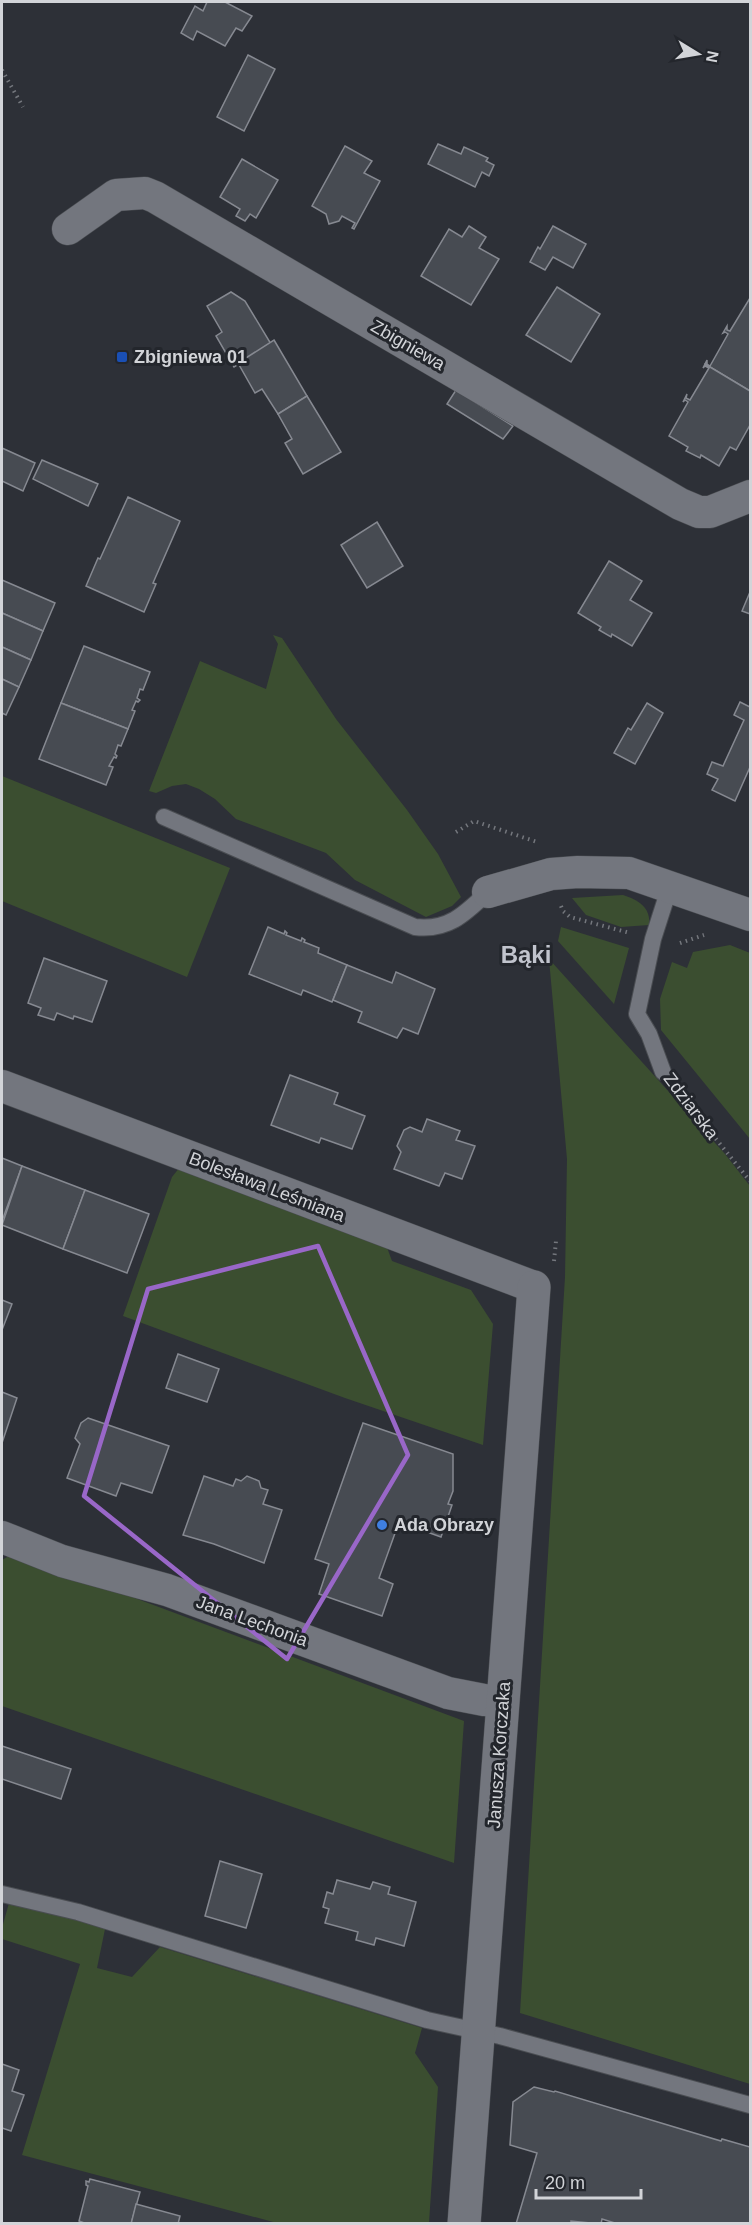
<svg xmlns="http://www.w3.org/2000/svg" width="752" height="2225" viewBox="0 0 752 2225" font-family="Arial,sans-serif">
	<style>
		.green { fill: #3b4e30 }
		.building { fill: #474b52; stroke: #868991; stroke-width: 1.5 }
		.lines { fill: none; stroke-linecap: round; stroke-linejoin: round }
		.lane-casing { stroke: #4a4d52; stroke-width: 18 }
		.street-casing { stroke: #4a4d52; stroke-width: 33 }
		.secondary-casing { stroke: #4a4d52; stroke-width: 34 }
		.path { stroke: #74777d; stroke-width: 4; stroke-dasharray: 1.5 4.5; stroke-linecap: butt }
		.lane { stroke: #73767e; stroke-width: 16 }
		.street { stroke: #73767e; stroke-width: 32 }
		.secondary { stroke: #73767e; stroke-width: 33 }
		.marked { fill: none; stroke: #9967c8; stroke-width: 4.5; stroke-linejoin: round }
		.transit-dot { fill: #1a4fb4; stroke: #23262c; stroke-width: 2 }
		.shop-dot { fill: #3f7fe0; stroke: #23262c; stroke-width: 2 }
		.labels { text-anchor: middle; stroke-width: 6; stroke-linejoin: round; paint-order: stroke }
		.street-label { font-size: 18px; fill: #d2d4d8; stroke: #23262c }
		.poi-label { font-size: 18px; font-weight: bold; fill: #d2d4d8; stroke: #23262c; text-anchor: start }
		.district-label { font-size: 24px; font-weight: bold; fill: #c1c4cd; stroke: #23262c }
	</style>
	<rect width="100%" height="100%" fill="#2d3037"/>
	<g class="green">
		<polygon points="273,635 282,638 336,719 407,810 438,854 461,897 452,906 426,917 355,880 326,853 236,819 215,799 199,789 186,784 172,786 156,793 149,791 200,661 266,689 278,644"/>
		<polygon points="2,776 230,868 187,977 2,901"/>
		<path d="M 623,895 C 638,900 651,907 649,925 L 621,927 L 586,915 L 572,898 Z"/>
		<polygon points="561,927 629,948 614,1004 558,941"/>
		<polygon points="730,945 750,953 750,1139 661,1030 660,999 672,962 687,968 693,952"/>
		<polygon points="549,959 725,1154 750,1186 750,2084 520,2013 565,1277 567,1159"/>
		<polygon points="180,1167 385,1242 392,1261 471,1290 493,1324 483,1445 345,1398 123,1316 172,1177"/>
		<polygon points="14,1553 464,1721 454,1863 2,1706 2,1560"/>
		<polygon points="9,1903 68,1916 105,1929 97,1968 132,1977 160,1947 422,2028 415,2053 438,2087 429,2223 277,2223 22,2155 80,1964 2,1939 2,1928"/>
	</g>
	<g class="building">
		<polygon points="207,2 225,2 252,16 242,31 236,28 225,46 197,31 193,40 181,33 195,6 203,11"/>
		<polygon points="248,55 275,69 244,131 217,117"/>
		<polygon points="438,144 461,154 464,147 488,158 486,161 494,165 489,176 482,172 475,187 428,164"/>
		<polygon points="345,146 372,161 364,173 380,181 354,229 352,228 355,223 342,216 339,221 329,224 326,214 312,206"/>
		<polygon points="242,159 278,180 256,218 250,214 245,221 236,216 240,209 220,197"/>
		<polygon points="469,226 486,237 479,248 499,259 471,305 421,276 449,229 462,237"/>
		<polygon points="553,226 586,244 573,268 553,257 545,270 530,262 538,247 540,249"/>
		<polygon points="557,287 600,314 571,362 526,335"/>
		<polygon points="231,292 245,301 271,344 234,367 216,336 222,332 207,306"/>
		<polygon points="750,298 750,391 705,364 707,360 707,364 710,366 728,334 725,332 723,333 727,326 727,330 730,331"/>
		<polygon points="274,340 307,396 278,414 262,389 255,393 238,363"/>
		<polygon points="705,364 750,391 750,425 736,450 730,447 719,466 701,455 700,458 686,451 688,447 669,436 688,402 685,400 683,402 687,394 686,398 690,400 709,368 705,366 703,368"/>
		<polygon points="456,390 513,426 503,439 447,404"/>
		<polygon points="307,396 341,452 303,474 285,443 292,439 278,414"/>
		<polygon points="2,448 35,463 23,491 2,481"/>
		<polygon points="42,460 98,484 88,506 33,479"/>
		<polygon points="128,497 180,521 153,583 156,584 144,612 86,586 98,558 100,559"/>
		<polygon points="377,522 403,566 367,588 341,545"/>
		<polygon points="609,561 642,581 630,600 652,613 632,646 612,634 611,637 599,630 601,627 578,613"/>
		<polygon points="2,580 55,603 43,631 2,613"/>
		<polygon points="750,592 750,614 742,611"/>
		<polygon points="2,613 43,631 31,660 2,647"/>
		<polygon points="84,646 150,672 143,690 140,689 137,698 140,700 138,702 136,701 132,710 135,711 128,729 61,703"/>
		<polygon points="2,647 31,660 19,687 2,679"/>
		<polygon points="2,679 19,687 6,715 2,713"/>
		<polygon points="740,702 750,707 750,767 735,801 712,790 718,779 707,774 712,762 723,766 744,720 734,715"/>
		<polygon points="61,703 128,729 121,746 118,745 115,754 117,756 116,758 114,757 109,766 113,767 106,785 39,759"/>
		<polygon points="647,703 663,713 635,764 614,753 628,728 631,730"/>
		<polygon points="268,927 284,934 285,931 287,933 286,935 301,941 302,938 305,940 304,942 319,948 318,953 347,965 332,1002 303,990 301,995 249,974"/>
		<polygon points="44,958 107,981 92,1022 74,1016 73,1019 57,1013 54,1020 38,1015 41,1008 28,1003"/>
		<polygon points="347,965 392,983 396,972 435,989 418,1034 403,1028 397,1038 358,1022 362,1012 333,1000"/>
		<polygon points="290,1075 338,1093 334,1104 365,1116 352,1149 321,1138 319,1143 271,1125"/>
		<polygon points="427,1119 460,1131 456,1140 475,1146 462,1179 445,1173 439,1186 394,1169 401,1152 397,1146 404,1130 410,1127 422,1132"/>
		<polygon points="2,1158 22,1166 2,1221"/>
		<polygon points="22,1166 85,1190 63,1249 2,1225"/>
		<polygon points="85,1190 149,1214 127,1273 63,1249"/>
		<polygon points="2,1300 12,1304 2,1330"/>
		<polygon points="178,1354 219,1369 207,1402 166,1388"/>
		<polygon points="2,1392 17,1398 2,1443"/>
		<polygon points="88,1418 169,1446 152,1493 121,1483 116,1496 67,1478 80,1444 75,1438 81,1423"/>
		<polygon points="363,1423 453,1454 453,1491 448,1504 452,1505 441,1537 399,1522 379,1578 393,1584 382,1616 319,1594 329,1564 315,1559"/>
		<polygon points="204,1476 233,1486 236,1479 241,1481 247,1476 259,1481 261,1488 268,1490 263,1504 282,1510 264,1563 214,1544 183,1535"/>
		<polygon points="2,1746 71,1769 61,1799 2,1779"/>
		<polygon points="220,1861 262,1874 246,1928 205,1916"/>
		<polygon points="337,1880 370,1889 373,1882 390,1887 388,1894 416,1902 404,1946 376,1938 374,1945 356,1940 358,1932 325,1923 329,1909 323,1907 327,1892 333,1894"/>
		<polygon points="2,2064 19,2070 12,2091 24,2095 11,2131 2,2128"/>
		<polygon points="534,2087 554,2092 555,2091 721,2141 722,2139 750,2147 750,2224 618,2224 602,2219 601,2224 571,2221 571,2224 516,2224 537,2153 510,2145 513,2102"/>
		<polygon points="90,2179 140,2192 131,2224 87,2224 79,2221 88,2186 86,2185 86,2181 89,2182"/>
		<polygon points="136,2204 180,2216 178,2224 131,2224"/>
	</g>
	<g class="lines">
		<g class="lane-casing">
			<g id="lane">
				<path d="M 164,817 L 415,927 C 448,931 465,914 488,892"/>
				<polyline points="663,1072 649,1034 637,1014 653,939 670,886"/>
				<polyline points="2,1894 78,1912 427,2020 500,2036 750,2105"/>
			</g>
		</g>
		<g class="street-casing">
			<g id="street">
				<polyline points="68,229 116,195 145,193 155,197 680,504 699,512 710,512 750,496"/>
				<polyline points="488,892 551,874 578,872 629,873 750,915"/>
				<polyline points="2,1086 534,1287"/>
				<polyline points="2,1537 62,1561 167,1590 448,1693 484,1700 503,1701"/>
			</g>
		</g>
		<g class="secondary-casing">
			<polyline id="secondary" points="464,2224 534,1287"/>
		</g>
		<g class="path">
			<polyline points="2,70 23,107"/>
			<polyline points="456,832 474,821 537,842"/>
			<polyline points="561,906 563,911 570,917 630,933"/>
			<polyline points="680,943 704,935"/>
			<polyline points="678,1092 750,1181"/>
			<polyline points="554,1261 556,1241"/>
		</g>
		<use href="#lane" class="lane"/>
		<use href="#street" class="street"/>
		<use href="#secondary" class="secondary"/>
	</g>
	<path class="marked" d="M 318,1246 L 408,1455 L 287,1659 L 84,1496 L 148,1289 Z"/>
	<rect class="transit-dot" x="116" y="351" width="12" height="12" rx="3"/>
	<circle class="shop-dot" cx="382" cy="1525" r="6"/>
	<g class="labels">
		<g class="street-label">
			<text transform="translate(408 345) rotate(30)" y="6">Zbigniewa</text>
			<text transform="translate(691 1106) rotate(53)" y="6">Zdziarska</text>
			<text transform="translate(267 1187) rotate(21)" y="6">Bolesława Leśmiana</text>
			<text transform="translate(252 1621) rotate(20)" y="6">Jana Lechonia</text>
			<text transform="translate(499 1755) rotate(-86)" y="6">Janusza Korczaka</text>
		</g>
		<g class="poi-label">
			<text x="134" y="363">Zbigniewa 01</text>
			<text x="394" y="1531">Ada Obrazy</text>
		</g>
		<g class="district-label">
			<text x="526" y="963">Bąki</text>
		</g>
	</g>
	<rect width="752" height="2225" fill="none" stroke="#d2d4d8" stroke-width="6"/>
	<g transform="translate(698 54) rotate(101)" stroke="#23262c" stroke-width="4.5" paint-order="stroke">
	<path d="M0-4.5L10 22L0 15L-10 22Z" fill="#d2d4d8"/>
	<text y="-9" font-size="16" font-weight="bold" text-anchor="middle" fill="#d2d4d8">N</text>
	</g>
	<path d="M536 2189v9h105v-9" fill="none" stroke="#d2d4d8" stroke-width="3"/>
	<text x="545" y="2189" font-size="18" fill="#d2d4d8" stroke="#23262c" stroke-width="4.5" paint-order="stroke">20 m</text>
</svg>
